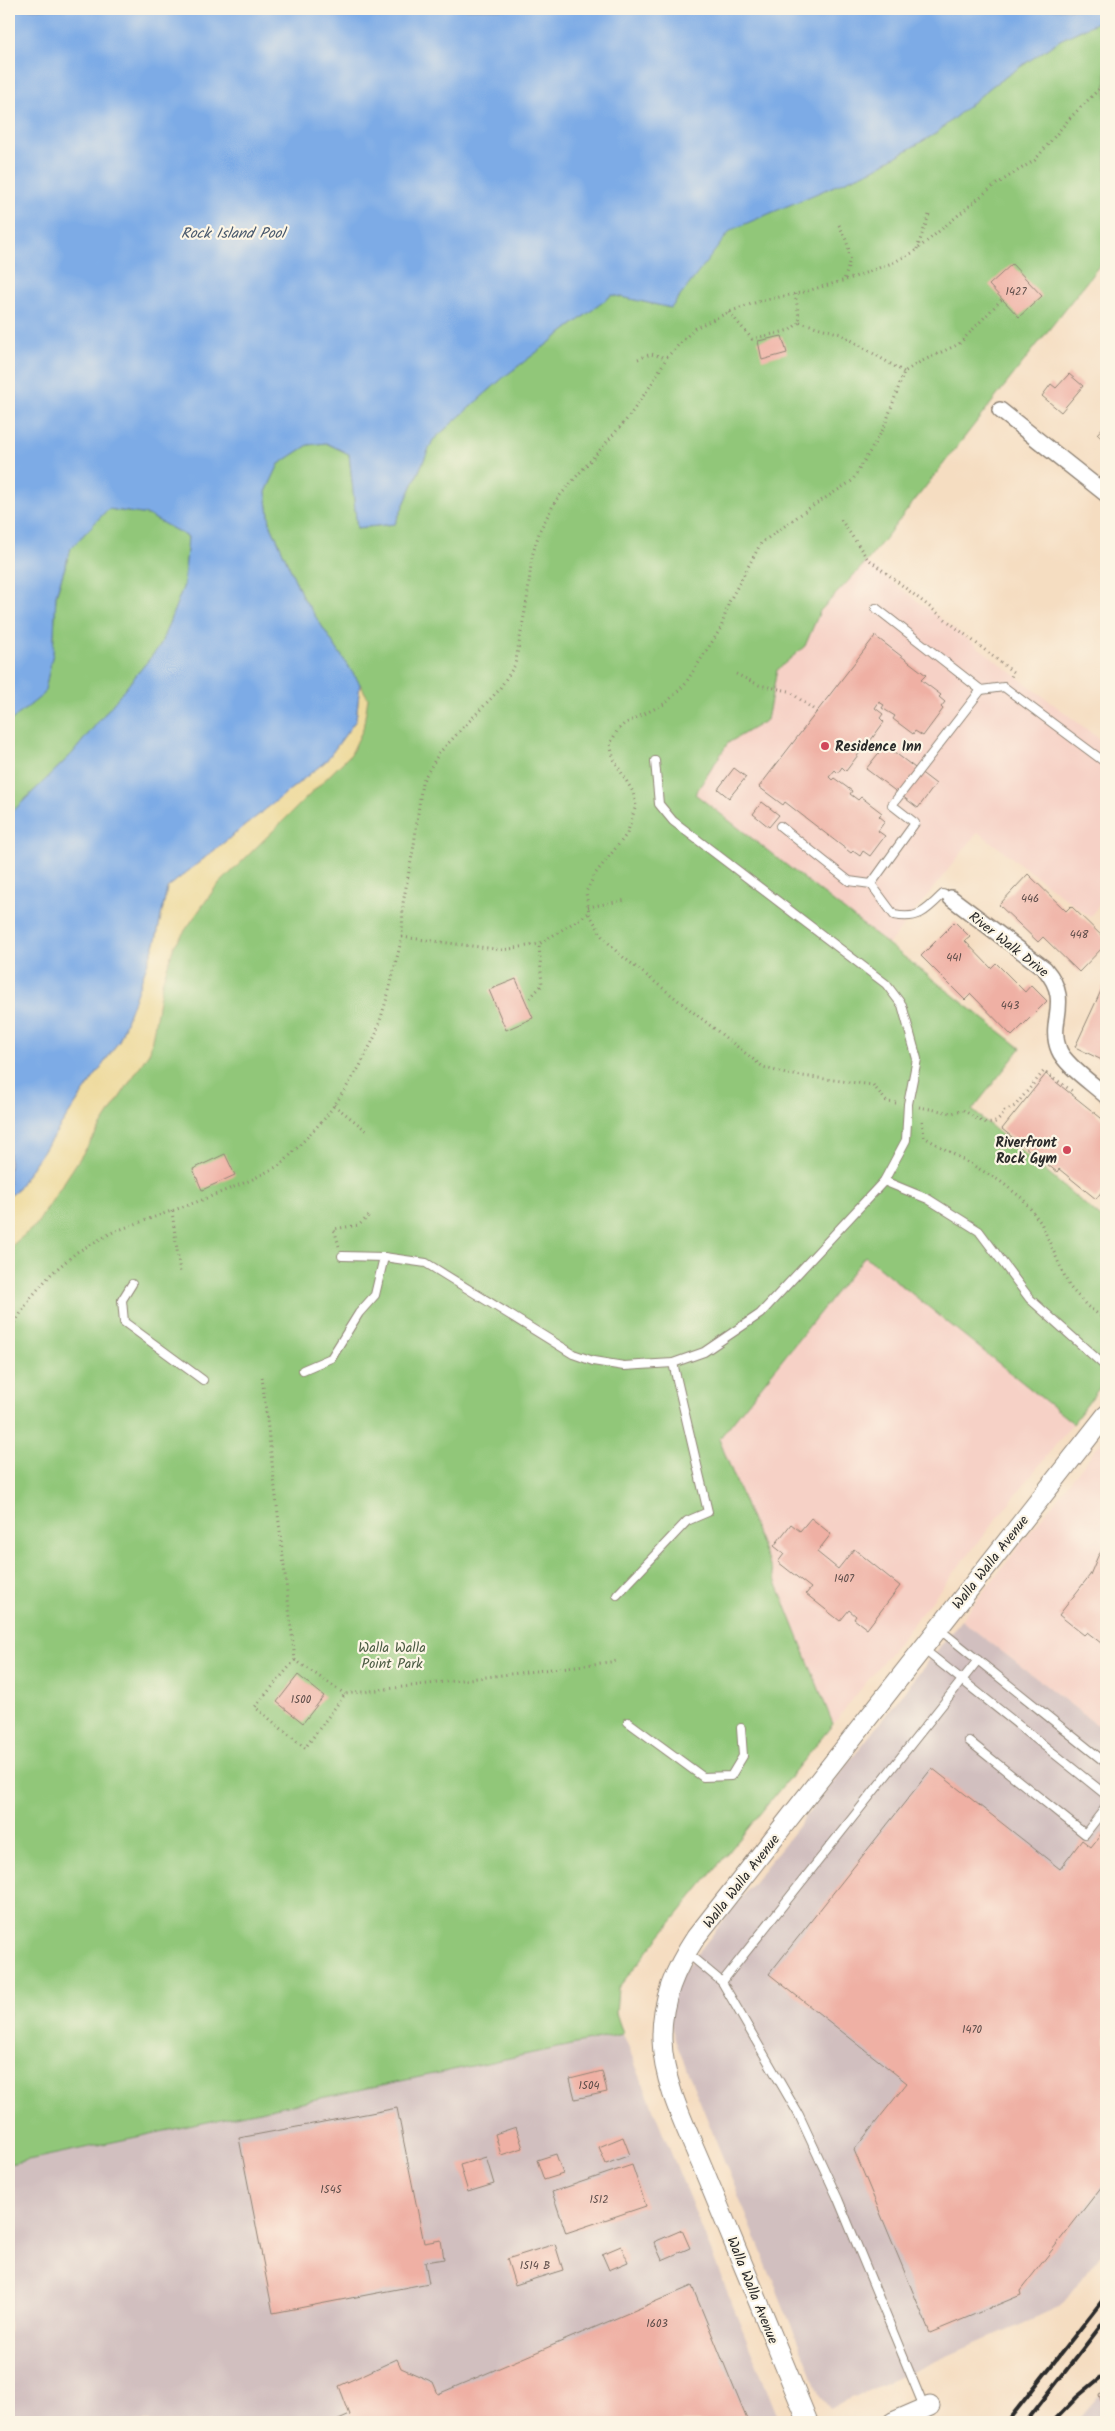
<svg xmlns="http://www.w3.org/2000/svg" width="1115" height="2431" viewBox="0 0 1115 2431" font-family="Kalam,sans-serif">
	<style>
		.built { fill: #f6d1c6 }
		.industrial { fill: #d1bfbf }
		.green { fill: #91c779; stroke: #5e7952 }
		.sand { fill: #eeda9e; stroke: #8c8264 }
		.water { fill: #7dabe6; stroke: #546b88 }
		.building { fill: #efb0a4 }
		.lines { fill: none; stroke-linecap: round; stroke-linejoin: round }
		.service-casing { stroke: #908476; stroke-width: 10 }
		.minor-casing { stroke: #908476; stroke-width: 18 }
		.tertiary-casing { stroke: #908476; stroke-width: 21 }
		.path { stroke: #908476; stroke-width: 3; stroke-dasharray: 1 4; stroke-linecap: butt }
		.service { stroke: #fff; stroke-width: 8 }
		.minor { stroke: #fff; stroke-width: 15 }
		.tertiary { stroke: #fff; stroke-width: 19 }
		.rail { stroke: #2b2b2b; stroke-width: 4 }
		.poi-dot { fill: #d1495b; stroke: #fcf5e5; stroke-width: 2 }
		.labels { text-anchor: middle; stroke-width: 4.5; stroke-linejoin: round; paint-order: stroke }
		.number-label { font-size: 11px; fill: #5c4c49 }
		.poi-label { font-size: 14px; font-weight: bold; fill: #2b2b2b; stroke: #fcf5e5; text-anchor: start }
		.street-label { font-size: 14px; fill: #2b2b2b; stroke: #fcf5e5 }
		.park-label { font-size: 14px; fill: #4a5a42; stroke: #fcf5e5 }
		.water-label { font-size: 15px; font-style: italic; fill: #48586c; stroke: #fcf5e5 }
	</style>
	<rect width="100%" height="100%" fill="#fcf5e5"/>
	<filter id="ink" filterUnits="userSpaceOnUse"><feTurbulence type="fractalNoise" baseFrequency=".02" numOctaves="2"/><feDisplacementMap in="SourceGraphic" scale="10" xChannelSelector="R" yChannelSelector="G"/><feConvolveMatrix kernelMatrix="1 2 1 2 8 2 1 2 1" color-interpolation-filters="sRGB"/></filter>
	<filter id="wash" filterUnits="userSpaceOnUse"><feTurbulence type="fractalNoise" baseFrequency=".0096" numOctaves="4" result="noise"/><feDisplacementMap in="SourceGraphic" scale="20" xChannelSelector="R" yChannelSelector="G"/><feGaussianBlur stdDeviation="1.12" result="paint"/><feColorMatrix in="noise" values="0 0 0 0 0 0 0 0 0 0 0 0 0 0 0 0 0 1.4 0 .05"/><feComposite in="paint" operator="in"/></filter>
	<g filter="url(#wash)">
		<rect width="100%" height="100%" fill="#f5ddc1"/>
		<g class="built">
			<polygon points="866,562 1106,744 1106,895 1090,917 978,832 888,945 695,794 728,743 767,720 777,670 805,646 820,611"/>
			<polygon points="865,1256 1073,1423 833,1724 718,1440"/>
			<polygon points="1106,1436 1106,1732 961,1620"/>
		</g>
		<g class="industrial">
			<polygon points="961,1620 1106,1732 1106,2247 1061,2306 829,2408 820,2396 677,2045 667,2012 671,1987"/>
			<polygon points="623,2034 780,2422 9,2422 9,2164"/>
			<polygon points="1106,2387 1106,2422 1076,2422"/>
		</g>
		<g class="green">
			<polygon points="1106,18 1106,257 868,560 820,611 805,646 777,670 767,720 728,743 695,794 1021,1048 972,1110 1106,1222 1106,1379 1073,1423 865,1256 719,1439 833,1724 618,1988 616,2013 623,2034 9,2164 9,1196 15,1192 156,940 326,761 360,684 302,596 270,523 266,492 279,464 308,445 326,443 349,454 357,528 395,524 433,440 504,377 612,295 671,308 730,230 874,169 935,134 992,86 1060,40"/>
			<polygon points="108,509 148,515 188,537 184,585 160,646 72,754 9,815 9,722 44,694 53,653 56,596 71,548"/>
		</g>
		<polygon class="sand" points="360,684 368,698 363,729 351,754 215,888 174,946 162,983 150,1051 36,1225 9,1248 9,1196 15,1192 119,1041 156,940 167,888 326,761 356,720"/>
		<polygon class="water" points="9,9 1106,9 1106,18 1060,40 992,86 935,134 874,169 731,230 671,308 612,295 504,377 433,440 395,524 357,528 349,454 326,443 308,445 279,464 266,492 270,523 302,596 360,684 356,720 326,761 167,888 156,940 119,1041 15,1192 9,1196 9,815 72,754 160,646 184,585 188,537 148,515 108,509 71,548 56,595 53,653 44,694 9,722"/>
		<g id="blocks">
			<g class="building">
				<polygon points="1012,264 1042,296 1019,317 989,285"/>
				<polygon points="782,336 787,353 762,360 758,341"/>
				<polygon points="1069,374 1083,386 1061,412 1042,396 1051,384 1056,388"/>
				<polygon points="1106,424 1106,442 1097,434"/>
				<polygon points="875,636 926,675 921,680 941,695 939,697 945,702 941,707 943,709 923,736 915,731 913,734 893,719 895,716 882,708 884,705 879,702 875,708 883,714 880,718 884,722 868,744 864,741 858,749 861,751 846,771 842,767 838,773 835,770 829,777 832,780 834,778 852,791 850,794 858,800 861,797 882,813 879,816 885,821 878,831 885,836 870,856 863,851 860,856 853,851 851,853 785,802 783,805 759,787"/>
				<polygon points="885,745 936,784 918,808 866,769"/>
				<polygon points="734,768 746,777 729,798 718,789"/>
				<polygon points="762,802 779,815 769,827 753,814"/>
				<polygon points="1028,874 1066,911 1071,906 1106,940 1106,944 1079,972 1043,937 1038,942 999,905"/>
				<polygon points="955,922 970,937 965,941 991,968 996,963 1025,992 1031,985 1047,1001 1012,1036 971,994 965,1000 921,956"/>
				<polygon points="516,979 533,1018 506,1030 489,990"/>
				<polygon points="1106,980 1106,1062 1075,1047"/>
				<polygon points="1046,1074 1106,1122 1103,1128 1106,1130 1106,1186 1096,1199 1059,1169 1057,1172 1002,1129"/>
				<polygon points="225,1154 235,1175 202,1190 193,1169"/>
				<polygon points="811,1518 831,1534 817,1552 838,1569 854,1549 900,1586 867,1629 854,1619 856,1616 849,1610 840,1621 806,1594 811,1588 778,1562 784,1554 774,1546 791,1524 800,1531"/>
				<polygon points="1106,1545 1106,1647 1087,1632 1084,1635 1059,1615 1090,1575 1098,1556"/>
				<polygon points="298,1675 324,1696 303,1723 277,1702"/>
				<polygon points="932,1768 1060,1869 1082,1840 1091,1847 1102,1833 1106,1836 1106,2181 1020,2291 1021,2295 930,2333 854,2150 907,2083 769,1974"/>
				<polygon points="602,2071 607,2092 575,2099 570,2079"/>
				<polygon points="397,2108 424,2243 441,2240 444,2259 425,2262 429,2283 273,2313 239,2138"/>
				<polygon points="516,2127 523,2148 501,2155 495,2134"/>
				<polygon points="623,2137 630,2155 606,2164 599,2147"/>
				<polygon points="556,2154 563,2174 544,2180 537,2160"/>
				<polygon points="486,2157 494,2184 468,2192 460,2165"/>
				<polygon points="632,2165 646,2206 566,2233 552,2192"/>
				<polygon points="682,2230 690,2248 662,2260 654,2242"/>
				<polygon points="555,2244 563,2270 515,2285 507,2259"/>
				<polygon points="621,2246 628,2262 609,2270 602,2254"/>
				<polygon points="692,2286 748,2422 334,2422 350,2415 339,2386 397,2359 401,2368 433,2382 438,2394"/>
				<polygon points="1106,2392 1106,2414 1099,2395"/>
			</g>
		</g>
	</g>
	<g filter="url(#ink)">
		<use href="#blocks" fill-opacity="0" stroke="#908476" stroke-width="1"/>
		<g class="lines">
			<g class="service-casing">
				<g id="service">
					<polyline points="876,608 981,690 1004,687 1106,763"/>
					<polyline points="780,826 849,881 871,884"/>
					<path d="M 951,898 L 943,894 C 926,911 918,920 894,915 L 871,884 L 915,823 L 892,805 L 981,690"/>
					<polyline points="884,1181 928,1199 979,1231 1030,1299 1106,1367"/>
					<polyline points="342,1256 384,1257 426,1263 573,1354 593,1361 624,1366 673,1363 704,1352 760,1314 884,1181 906,1140 908,1104 917,1059 902,1005 886,984 673,821 659,804 655,761"/>
					<polyline points="132,1284 122,1300 124,1322 203,1380"/>
					<polyline points="303,1370 331,1358 359,1313 375,1295 384,1257"/>
					<polyline points="617,1595 687,1521 708,1512 673,1363"/>
					<polyline points="939,1629 1106,1763"/>
					<polyline points="922,1648 1106,1795"/>
					<polyline points="628,1722 703,1777 731,1776 743,1756 741,1728"/>
					<polyline points="969,1741 1085,1834 1106,1807"/>
					<polyline points="686,1952 722,1982 799,2115 838,2199 924,2407"/>
					<polyline points="722,1982 978,1660"/>
				</g>
			</g>
			<g class="minor-casing">
				<g id="minor">
					<polyline points="1000,410 1106,494"/>
					<path d="M 951,898 L 1045,969 C 1073,1002 1047,1021 1059,1050 C 1065,1065 1093,1084 1106,1096"/>
				</g>
			</g>
			<g class="tertiary-casing">
				<g id="tertiary">
					<path d="M 808,2422 C 773,2339 739,2256 705,2173 C 688,2131 663,2085 662,2040 C 661,2000 675,1969 696,1937 L 1106,1415"/>
					<polyline points="893,2422 930,2406"/>
				</g>
			</g>
			<g class="path">
				<path d="M 839,225 C 850,247 853,256 844,280"/>
				<polyline points="917,249 930,212"/>
				<polyline points="729,312 752,339 790,330 800,322 795,294"/>
				<polyline points="800,322 841,334 904,372"/>
				<polyline points="638,359 651,354 666,358"/>
				<polyline points="841,520 867,558 1013,672 1011,677"/>
				<polyline points="736,674 759,685 789,691 817,712"/>
				<polyline points="588,907 626,900"/>
				<polyline points="402,937 503,950 539,944 589,913"/>
				<polyline points="530,998 542,985 539,944"/>
				<polyline points="896,1103 887,1102 873,1085 786,1074 763,1067 618,953 602,936 589,913 586,892 595,874 627,834 636,805 633,792 614,760 610,744 617,731 624,724 666,703 685,684 721,628 729,602 761,543 808,509 852,481 884,428 904,372 920,362 959,344 1002,299"/>
				<polyline points="334,1105 367,1131"/>
				<path d="M 919,1107 L 952,1113 L 963,1110 C 978,1119 993,1134 1005,1111 L 1015,1106 L 1044,1071 L 1072,1091"/>
				<polyline points="922,1121 924,1137 1000,1181 1023,1199 1041,1223 1069,1286 1087,1306 1106,1320"/>
				<polyline points="172,1211 180,1273"/>
				<polyline points="339,1246 334,1229 359,1225 371,1214"/>
				<polyline points="9,1331 32,1296 52,1273 77,1252 113,1232 202,1200 251,1180 282,1164 325,1118 340,1097 360,1066 376,1034 389,991 402,937 403,903 414,845 422,782 439,753 498,691 515,665 527,600 532,556 540,530 556,500 627,419 651,385 667,357 695,328 729,312 760,301 800,293 849,279 892,263 914,252 992,187 1035,160 1069,119 1106,82"/>
				<polyline points="262,1377 295,1660 255,1707 305,1748 345,1694 618,1661"/>
				<polyline points="295,1660 345,1694"/>
			</g>
			<use href="#service" class="service"/>
			<use href="#minor" class="minor"/>
			<use href="#tertiary" class="tertiary"/>
			<g class="rail">
				<polyline points="1007,2422 1106,2296"/>
				<polyline points="1026,2422 1106,2319"/>
				<polyline points="1053,2422 1077,2397 1106,2373"/>
			</g>
		</g>
	</g>
	<g class="poi-dot">
		<circle cx="825" cy="746" r="5"/>
		<circle cx="1067" cy="1150" r="5"/>
	</g>
	<g class="labels">
		<g class="number-label">
			<text x="1016" y="295">1427</text>
			<text x="1030" y="902">446</text>
			<text x="1079" y="938">448</text>
			<text x="954" y="961">441</text>
			<text x="1010" y="1009">443</text>
			<text x="844" y="1582">1407</text>
			<text x="301" y="1703">1500</text>
			<text x="972" y="2033">1470</text>
			<text x="589" y="2089">1504</text>
			<text x="331" y="2193">1545</text>
			<text x="599" y="2203">1512</text>
			<text x="535" y="2269">1514 B</text>
			<text x="657" y="2327">1603</text>
		</g>
		<g class="poi-label">
			<text x="835" y="751">Residence Inn</text>
			<text x="1057" y="1147" text-anchor="end">Riverfront<tspan x="1057" dy="16">Rock Gym</tspan></text>
		</g>
		<g class="street-label">
			<text transform="translate(1009 944) rotate(38)" y="5">River Walk Drive</text>
			<text transform="translate(990 1562) rotate(-52)" y="5">Walla Walla Avenue</text>
			<text transform="translate(741 1881) rotate(-52)" y="5">Walla Walla Avenue</text>
			<text transform="translate(753 2290) rotate(68)" y="5">Walla Walla Avenue</text>
		</g>
		<g class="park-label">
			<text x="392" y="1652">Walla Walla<tspan x="392" dy="16">Point Park</tspan></text>
		</g>
		<g class="water-label">
			<text x="233" y="238">Rock Island Pool</text>
		</g>
	</g>
	<rect width="1115" height="2431" fill="none" stroke="#fcf5e5" stroke-width="30"/>
</svg>
